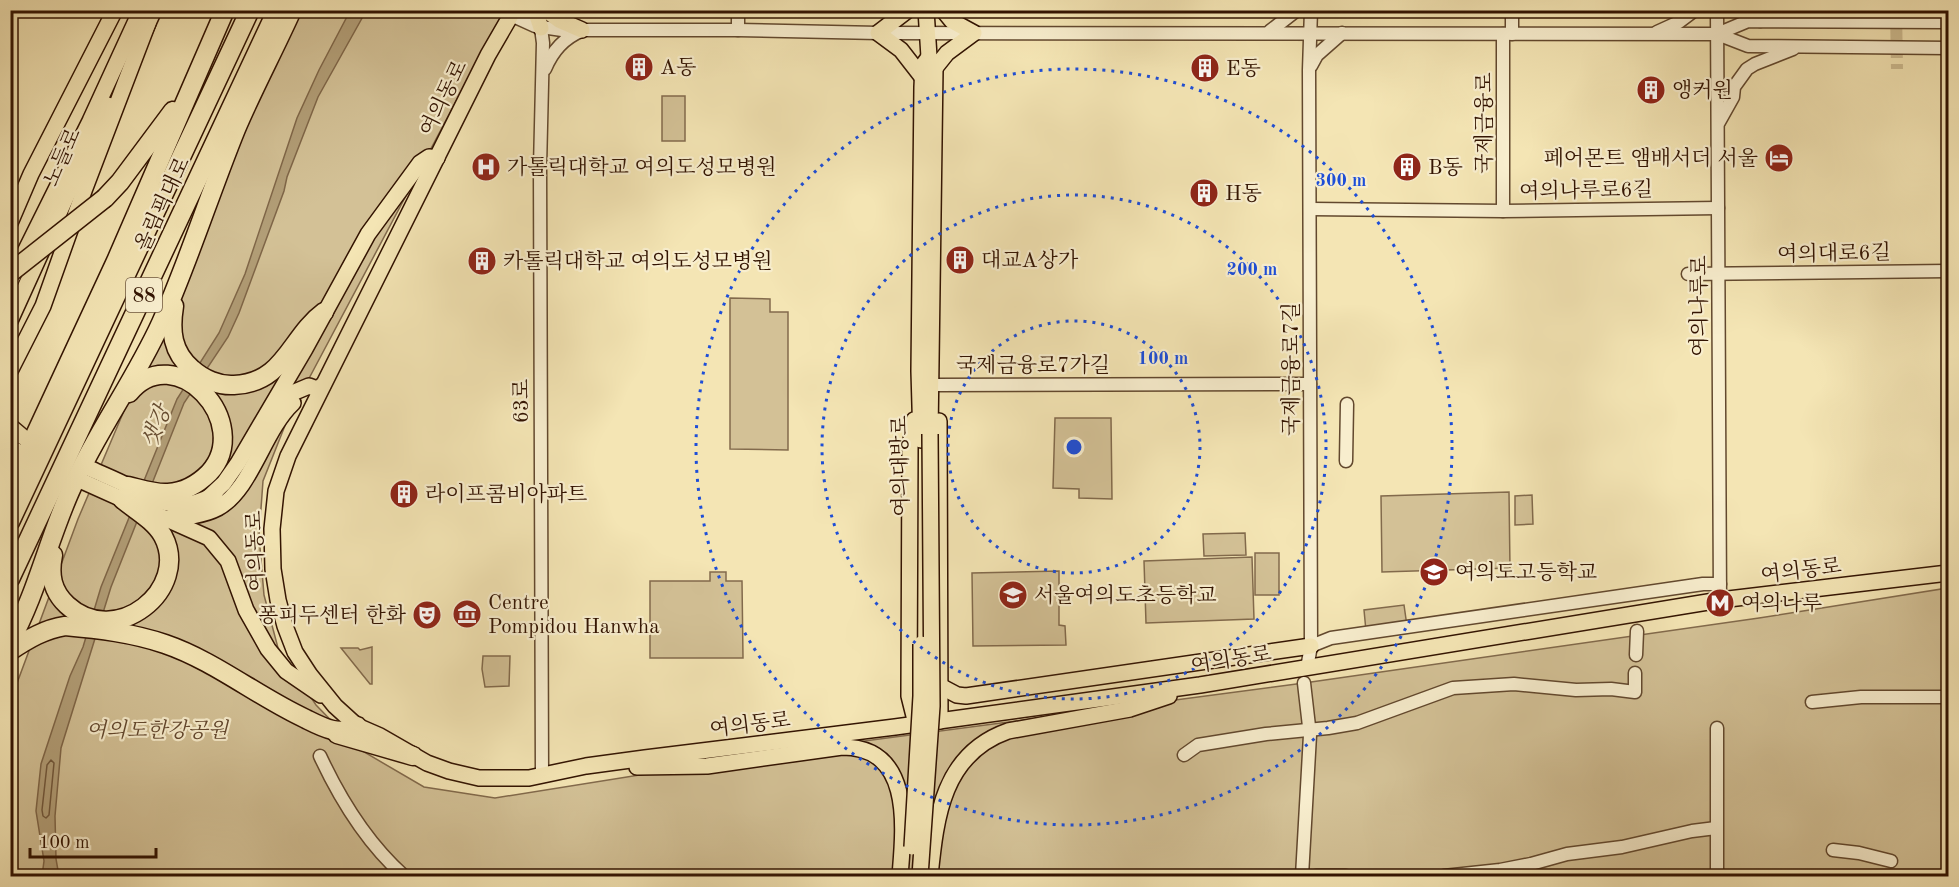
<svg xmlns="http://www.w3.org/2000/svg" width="1959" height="887" viewBox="0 0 1959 887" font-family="'Old Standard TT','Noto Serif KR',serif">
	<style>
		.green { fill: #d3c196; stroke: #826a4c; stroke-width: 1.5 }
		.water { fill: #b29e77; stroke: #7f6648; stroke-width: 1.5 }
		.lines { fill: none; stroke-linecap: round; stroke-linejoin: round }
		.shore { stroke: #72583c; stroke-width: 1.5 }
		.minor-tunnel { stroke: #cdbb90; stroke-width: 12; stroke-dasharray: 12 6; stroke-linecap: butt }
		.minor-casing { stroke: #62482e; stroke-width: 15 }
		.major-casing { stroke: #321301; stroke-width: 18 }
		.highway-casing { stroke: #321301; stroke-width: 21 }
		.minor { stroke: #f8eece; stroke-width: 12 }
		.major { stroke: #f4e5b4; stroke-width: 15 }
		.highway { stroke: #f4e5b4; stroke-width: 18 }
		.major-bridge-casing { stroke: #321301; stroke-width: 18; stroke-linecap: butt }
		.highway-bridge-casing { stroke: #321301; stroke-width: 21; stroke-linecap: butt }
		.major-bridge { stroke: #f4e5b4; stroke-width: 15 }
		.highway-bridge { stroke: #f4e5b4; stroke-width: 18 }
		.ring { fill: none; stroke: #1d4ed8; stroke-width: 3; stroke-dasharray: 3 6 }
		.labels { text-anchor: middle; stroke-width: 4.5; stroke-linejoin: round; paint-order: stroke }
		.shield { fill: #f8eece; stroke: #6d553e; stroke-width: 1.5 }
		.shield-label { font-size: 20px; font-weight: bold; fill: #321301 }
		.poi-label { font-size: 21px; fill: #321301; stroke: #f8eece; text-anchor: start }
		.street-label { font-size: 21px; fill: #321301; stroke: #f8eece }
		.park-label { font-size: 21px; font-style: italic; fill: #62472e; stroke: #f8eece }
		.water-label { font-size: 22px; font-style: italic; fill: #654b30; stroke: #f8eece }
		.centre { fill: #1d4ed8; stroke: #f8eece; stroke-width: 3 }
		.ring-label { font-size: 18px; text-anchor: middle; font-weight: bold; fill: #1d4ed8; stroke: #f8eece; stroke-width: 4.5; stroke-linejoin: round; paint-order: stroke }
	</style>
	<rect width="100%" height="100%" fill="#f4e5b4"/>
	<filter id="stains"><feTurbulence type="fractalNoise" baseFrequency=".00333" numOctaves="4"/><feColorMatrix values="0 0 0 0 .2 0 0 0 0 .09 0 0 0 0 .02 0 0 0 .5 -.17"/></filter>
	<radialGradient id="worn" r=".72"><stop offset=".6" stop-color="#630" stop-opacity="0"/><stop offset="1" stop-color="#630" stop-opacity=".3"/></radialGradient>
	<g class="green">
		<polygon points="294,11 504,11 288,418 263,481 259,536 264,595 278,648 316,705 359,749 424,787 495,798 796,750 1304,683 1759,618 1948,588 1948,876 11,876 10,702 78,519"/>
		<rect x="662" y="96" width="23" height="45"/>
		<polygon points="730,298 770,299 770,312 788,312 788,450 730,449"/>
		<polygon points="1055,418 1111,418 1112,499 1079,498 1079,489 1053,488"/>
		<polygon points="1509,492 1510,568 1382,572 1381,496"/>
		<polygon points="1532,495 1533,524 1515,525 1515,496"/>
		<polygon points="1245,533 1246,555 1204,556 1203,534"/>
		<rect x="1255" y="553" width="24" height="42"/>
		<polygon points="1252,557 1254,619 1146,623 1144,561"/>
		<polygon points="1059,571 1059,625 1065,626 1066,645 973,646 972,573"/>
		<polygon points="710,572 726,572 726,581 742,581 743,658 650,658 650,581 710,581"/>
		<polygon points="1404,605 1407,626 1366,631 1364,610"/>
		<polygon points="372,647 372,684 370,684 341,648 358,648 360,650"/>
		<polygon points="483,656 510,656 509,686 485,687 482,669"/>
	</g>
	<polygon class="water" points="350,11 366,11 318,97 287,177 284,191 239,313 228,337 184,403 111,587 61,748 55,816 56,859 59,876 42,876 44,861 36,811 41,764 70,676 83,647 101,587 177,399 219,333 245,274 297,118 319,70"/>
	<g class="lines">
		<polygon class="shore" points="51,760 54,763 49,815 46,818 43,816 42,810 47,765"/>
		<polyline class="minor-tunnel" points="1896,10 1897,69"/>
		<g class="minor-casing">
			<g id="minor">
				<polyline points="1717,10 1720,600"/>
				<polyline points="1745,10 1760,21"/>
				<polyline points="511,15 535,26 562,30 738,30 878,33 1717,34 1748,46 1948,48"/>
				<polyline points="541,28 543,43 540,167 542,775"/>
				<polyline points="738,30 738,10"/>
				<polyline points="1270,31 1297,10"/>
				<polyline points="1657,32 1679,22 1695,10"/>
				<polyline points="1512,34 1512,10"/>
				<polyline points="1717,34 1748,21 1948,22"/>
				<polyline points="1311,66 1317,55 1342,33"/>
				<path d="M 545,69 C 552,52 564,38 581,31"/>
				<polyline points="1719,122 1733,97 1734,87 1747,69 1755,64 1793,49"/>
				<polyline points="1311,209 1503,211 1718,208"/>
				<polyline points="1503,211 1503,34"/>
				<polyline points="1688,274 1948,271"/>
				<polyline points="936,385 1310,384"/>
				<polyline points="1346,461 1347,404"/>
				<polyline points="1311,646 1331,638 1703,584 1720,584"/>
				<polyline points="1636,655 1637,631"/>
				<polyline points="1307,668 1311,646 1309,70 1311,10"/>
				<polyline points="1812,702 1861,697 1948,697"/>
				<polyline points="1184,755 1198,745 1266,734 1328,728 1357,723 1453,688 1514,684 1576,690 1611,689 1635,692 1635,673"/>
				<path d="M 320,756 C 340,799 368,844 404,876"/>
				<polyline points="1833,850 1859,853 1891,861"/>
				<polyline points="1717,869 1717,728"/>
				<polyline points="1302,876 1310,735 1304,683"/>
				<polyline points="1316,876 1346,876"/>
				<polyline points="1444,876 1500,870 1531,864 1567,854 1622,847 1692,831 1716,828"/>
			</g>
		</g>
		<g class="major-casing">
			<g id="major">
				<polyline points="514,10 488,55 288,456 276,491 272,529 273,569 278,600 285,626 295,652 310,675 335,706 357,726 380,736 427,763 449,771 479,778 529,778 586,766 645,758 895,727 1200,685 1720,600 1948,573"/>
				<polyline points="535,10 541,28"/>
				<polyline points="546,10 559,20 582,30"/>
				<polyline points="908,10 878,33 901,50 922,77"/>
				<polyline points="926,10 929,57 935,64 935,68 930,434"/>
				<polyline points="144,32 154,10"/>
				<polyline points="935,68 947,53 974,33 952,21 943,10"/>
				<polyline points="10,223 31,174 115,10"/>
				<polyline points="10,282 90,121 141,10"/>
				<polyline points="10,321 108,105"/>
				<polyline points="10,371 43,306 85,188 148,23"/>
				<polyline points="278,407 290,394 309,386 317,389 323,385"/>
				<polyline points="914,420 910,447 909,696 914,716 919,724"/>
				<polyline points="939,421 940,721"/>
				<polyline points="10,426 23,437"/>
				<polyline points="921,440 919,371 922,87 923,65 929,57"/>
				<polyline points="10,448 17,451"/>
				<path d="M 91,469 C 104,475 117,480 130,487 C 161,503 181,514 215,494"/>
				<polyline points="84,482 209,538 228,561 246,610 268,649 286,671 321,695"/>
				<polyline points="208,498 224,483 238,463 305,349 368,234 420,163 429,157 437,158"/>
				<path d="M 169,518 C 185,517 203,516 218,508 C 252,489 263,431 293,403"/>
				<polyline points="940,686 957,695 966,696 1311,646"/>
				<path d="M 637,767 L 707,766 L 842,747 C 913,747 904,827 900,876"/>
				<path d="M 930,876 C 936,816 943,754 1008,731 L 1130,709 L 1169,696"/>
			</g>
		</g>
		<g class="highway-casing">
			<g id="highway">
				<polyline points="105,198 120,182 173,111"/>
				<path d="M 174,306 C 170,331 172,352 192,369 C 203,379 219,386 234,385 C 285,383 290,337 324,312"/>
				<path d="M 128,486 C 141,489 155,494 168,493 C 184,492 198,484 209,473 C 255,423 175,337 129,393"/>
				<polyline points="10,489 116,261 225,10"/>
				<polyline points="10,522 250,10"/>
				<path d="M 53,555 C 49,575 52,591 67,605 C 116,650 191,589 163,536 C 154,520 135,510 122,499"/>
				<polyline points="10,579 277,10"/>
				<path d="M 10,642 C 37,593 49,537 72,487 C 98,430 135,380 161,323 C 189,260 210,193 236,129 C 253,89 274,50 292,10"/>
				<path d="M 10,651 C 28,639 45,629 65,626 C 98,629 133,633 165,644 C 215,661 258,697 306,719 C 322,727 340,737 357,726"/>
				<polyline points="337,734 413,756"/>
			</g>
		</g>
		<use href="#minor" class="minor"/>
		<use href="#major" class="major"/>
		<use href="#highway" class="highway"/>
		<g class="major-bridge-casing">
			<g id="major-bridge">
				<polyline points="912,847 921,696 921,644"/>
				<polyline points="920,876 932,706 930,434"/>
			</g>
		</g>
		<g class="highway-bridge-casing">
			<polyline id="highway-bridge" points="10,273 105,198"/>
		</g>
		<use href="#major-bridge" class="major-bridge"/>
		<use href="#highway-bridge" class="highway-bridge"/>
	</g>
	<g class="ring">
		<circle cx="1074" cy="447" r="126"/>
		<circle cx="1074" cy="447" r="252"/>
		<circle cx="1074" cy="447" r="378"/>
	</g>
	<defs>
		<g id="building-disc" transform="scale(1.5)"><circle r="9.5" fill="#8f2418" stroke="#f8eece"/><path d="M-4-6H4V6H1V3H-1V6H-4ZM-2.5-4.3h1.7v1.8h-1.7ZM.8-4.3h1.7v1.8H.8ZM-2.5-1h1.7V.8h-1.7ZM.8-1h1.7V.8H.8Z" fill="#fff"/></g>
		<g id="hotel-disc" transform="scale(1.5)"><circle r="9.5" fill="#8f2418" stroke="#f8eece"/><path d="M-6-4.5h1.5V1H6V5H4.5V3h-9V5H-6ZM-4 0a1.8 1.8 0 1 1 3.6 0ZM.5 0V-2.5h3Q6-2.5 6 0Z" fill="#fff"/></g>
		<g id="hospital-disc" transform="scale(1.5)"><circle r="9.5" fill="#8f2418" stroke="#f8eece"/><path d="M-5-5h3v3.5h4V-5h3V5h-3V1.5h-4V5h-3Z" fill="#fff"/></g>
		<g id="school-disc" transform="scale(1.5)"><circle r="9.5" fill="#8f2418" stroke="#f8eece"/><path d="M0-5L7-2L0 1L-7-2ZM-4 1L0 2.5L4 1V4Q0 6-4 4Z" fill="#fff"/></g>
		<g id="metro-disc" transform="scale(1.5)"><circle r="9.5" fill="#8f2418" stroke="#f8eece"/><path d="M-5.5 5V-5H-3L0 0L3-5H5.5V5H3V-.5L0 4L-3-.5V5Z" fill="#fff"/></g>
		<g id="museum-disc" transform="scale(1.5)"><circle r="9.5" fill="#8f2418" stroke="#f8eece"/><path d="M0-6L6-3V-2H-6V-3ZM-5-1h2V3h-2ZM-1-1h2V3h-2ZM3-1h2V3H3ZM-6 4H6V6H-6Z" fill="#fff"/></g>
		<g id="theatre-disc" transform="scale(1.5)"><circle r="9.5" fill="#8f2418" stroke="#f8eece"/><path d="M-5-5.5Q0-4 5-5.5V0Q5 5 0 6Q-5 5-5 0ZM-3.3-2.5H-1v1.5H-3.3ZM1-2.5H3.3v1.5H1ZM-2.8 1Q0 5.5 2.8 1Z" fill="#fff"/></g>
	</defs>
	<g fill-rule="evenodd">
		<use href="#building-disc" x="639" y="67"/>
		<use href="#building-disc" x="1205" y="68"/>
		<use href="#building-disc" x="1651" y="90"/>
		<use href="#hotel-disc" x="1779" y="158"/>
		<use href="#hospital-disc" x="486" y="167"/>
		<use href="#building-disc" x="1407" y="167"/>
		<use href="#building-disc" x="1204" y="193"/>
		<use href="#building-disc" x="960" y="260"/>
		<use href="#building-disc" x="482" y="261"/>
		<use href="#building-disc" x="404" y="494"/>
		<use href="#school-disc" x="1434" y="572"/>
		<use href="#school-disc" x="1013" y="595"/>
		<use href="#metro-disc" x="1720" y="603"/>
		<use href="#museum-disc" x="467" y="614"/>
		<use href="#theatre-disc" x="427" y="615"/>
	</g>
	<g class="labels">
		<rect class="shield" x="126" y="278" width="36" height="34" rx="4.5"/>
		<g class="shield-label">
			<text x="144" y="302">88</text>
		</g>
		<g class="poi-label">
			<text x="660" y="74">A동</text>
			<text x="1226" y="75">E동</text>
			<text x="1672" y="97">앵커원</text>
			<text x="1758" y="165" text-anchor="end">페어몬트 앰배서더 서울</text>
			<text x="507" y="174">가톨릭대학교 여의도성모병원</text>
			<text x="1428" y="174">B동</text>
			<text x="1225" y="200">H동</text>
			<text x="981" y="267">대교A상가</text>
			<text x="503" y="268">카톨릭대학교 여의도성모병원</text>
			<text x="425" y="501">라이프콤비아파트</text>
			<text x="1455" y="579">여의도고등학교</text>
			<text x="1034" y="602">서울여의도초등학교</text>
			<text x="488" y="609">Centre<tspan x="488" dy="24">Pompidou Hanwha</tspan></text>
			<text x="1741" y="610">여의나루</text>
			<text x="406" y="622" text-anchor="end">퐁피두센터 한화</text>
		</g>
		<g class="street-label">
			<text transform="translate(443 98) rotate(-64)" y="7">여의동로</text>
			<text transform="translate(1484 123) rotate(-90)" y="7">국제금융로</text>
			<text transform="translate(62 157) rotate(-66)" y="7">노들로</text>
			<text transform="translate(1586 190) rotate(-1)" y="7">여의나루로6길</text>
			<text transform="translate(162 204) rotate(-65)" y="7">올림픽대로</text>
			<text transform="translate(1834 253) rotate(-1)" y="7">여의대로6길</text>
			<text transform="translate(1699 306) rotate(-90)" y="7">여의나루로</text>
			<text x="1033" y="372">국제금융로7가길</text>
			<text transform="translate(1291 369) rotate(-90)" y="7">국제금융로7길</text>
			<text transform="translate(521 401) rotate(-90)" y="7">63로</text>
			<text transform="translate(900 466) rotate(-91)" y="7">여의대방로</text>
			<text transform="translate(255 551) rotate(-92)" y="7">여의동로</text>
			<text transform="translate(1801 570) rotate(-7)" y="7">여의동로</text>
			<text transform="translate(1231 659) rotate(-9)" y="7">여의동로</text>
			<text transform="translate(750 724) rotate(-7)" y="7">여의동로</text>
		</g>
		<g class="park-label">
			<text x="157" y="737">여의도한강공원</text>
		</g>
		<g class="water-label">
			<text transform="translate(155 426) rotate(-68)" y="8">샛강</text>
		</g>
	</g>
	<circle cx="1074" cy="447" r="9" class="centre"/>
	<g class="ring-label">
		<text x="1341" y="186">300 m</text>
		<text x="1252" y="275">200 m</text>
		<text x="1163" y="364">100 m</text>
	</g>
	<rect width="1959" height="887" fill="none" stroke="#f4e5b4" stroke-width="36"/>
	<rect x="12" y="12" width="1935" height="863" fill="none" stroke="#321301" stroke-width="3"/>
	<rect x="18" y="18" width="1923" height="851" fill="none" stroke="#321301" stroke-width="1.5"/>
	<path d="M30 848v9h126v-9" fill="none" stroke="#321301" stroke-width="3"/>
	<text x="39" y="848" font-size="18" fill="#321301" stroke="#f8eece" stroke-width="4.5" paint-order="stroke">100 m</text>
	<rect width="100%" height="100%" filter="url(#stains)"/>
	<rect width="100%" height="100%" fill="url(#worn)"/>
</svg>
